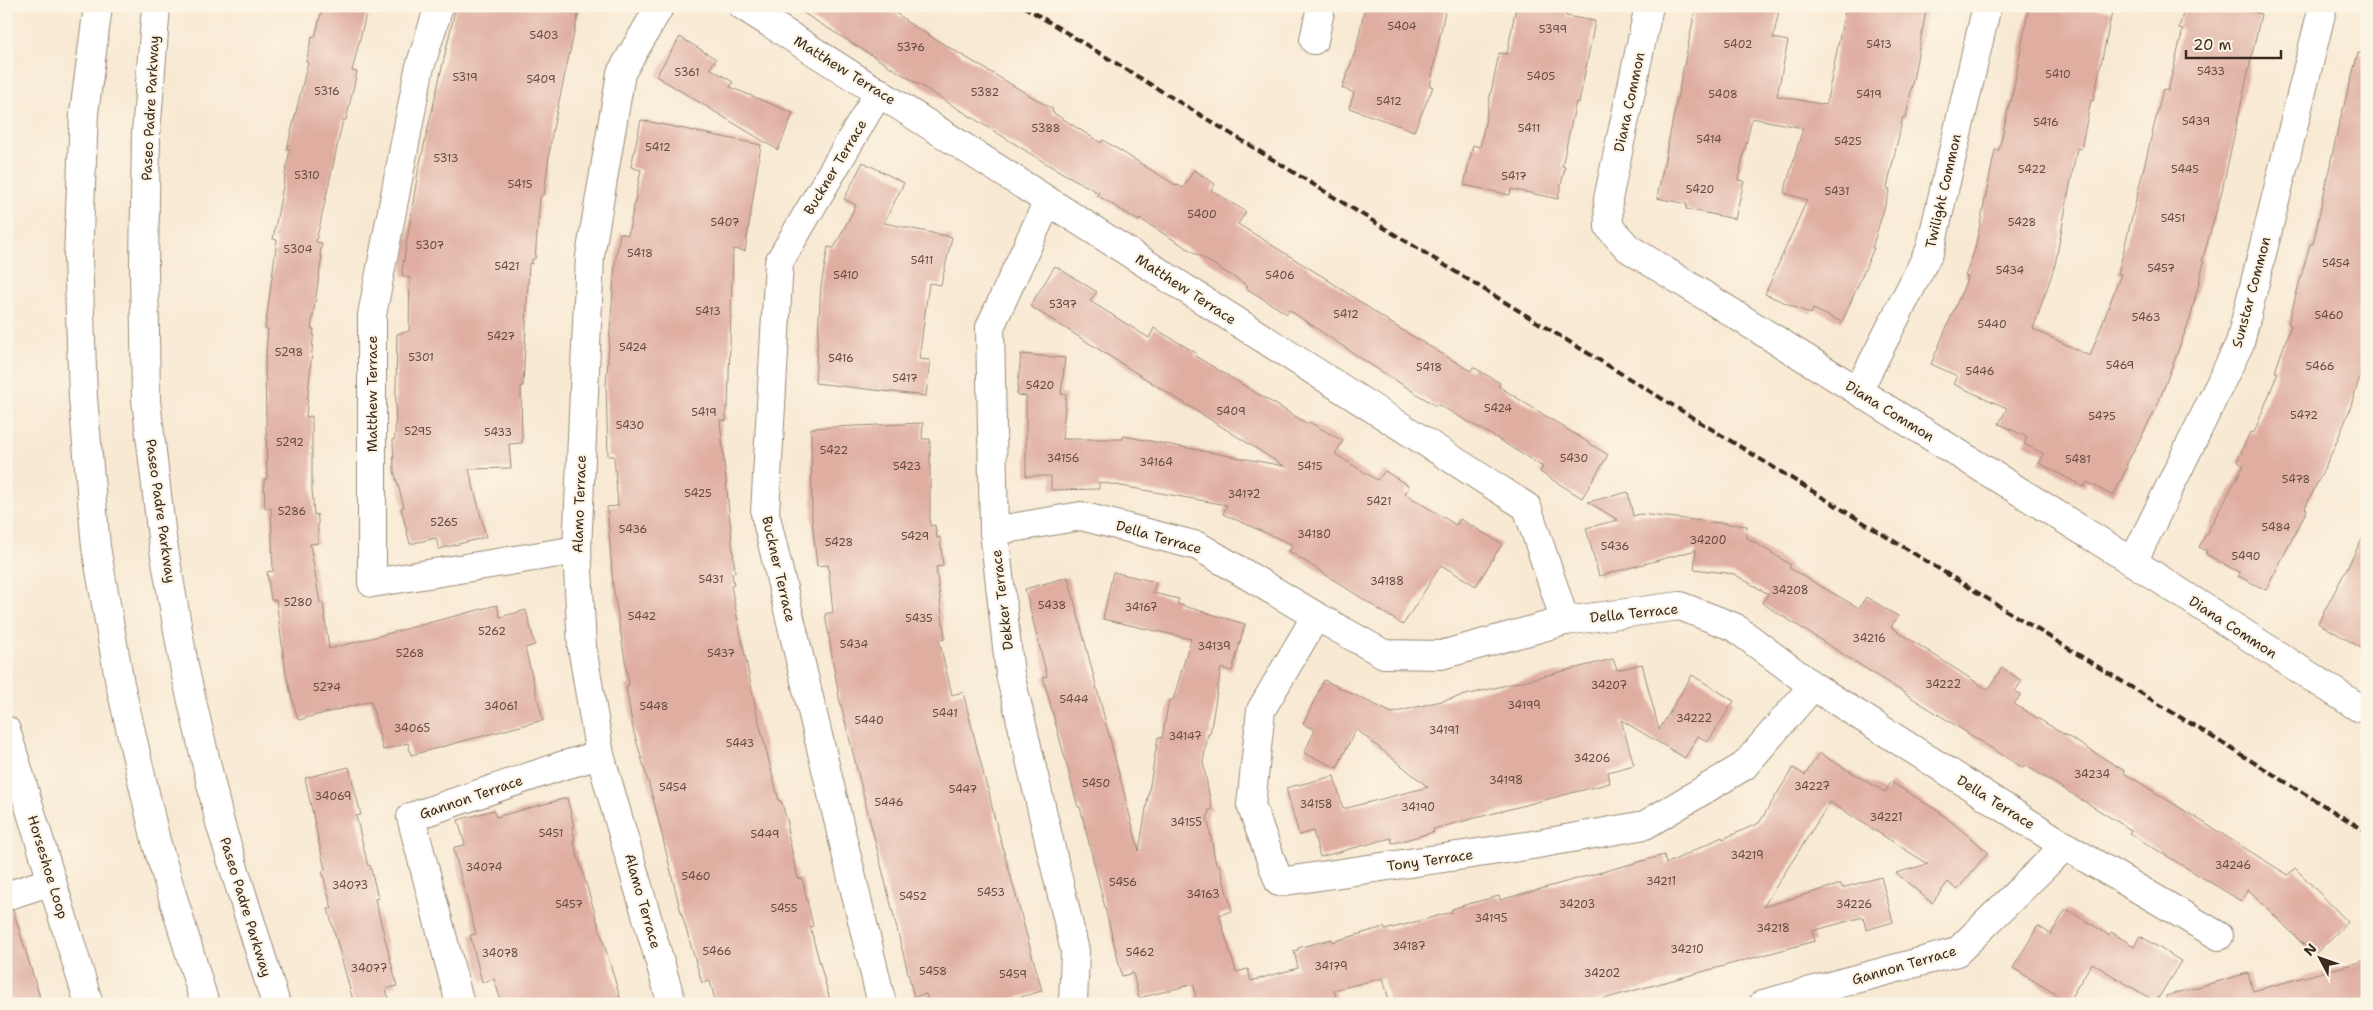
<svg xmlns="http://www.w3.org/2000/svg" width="2373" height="1010" viewBox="0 0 2373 1010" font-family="'Shantell Sans',sans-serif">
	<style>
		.building { fill: #dfaea1 }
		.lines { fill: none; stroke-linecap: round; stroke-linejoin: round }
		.minor-casing { stroke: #9a8a78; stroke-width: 30 }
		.major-casing { stroke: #9a8a78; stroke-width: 30 }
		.minor { stroke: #fff; stroke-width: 28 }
		.major { stroke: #fff; stroke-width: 28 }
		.rail { stroke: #3b2a1e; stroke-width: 4; stroke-dasharray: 8 4; stroke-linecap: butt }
		.labels { text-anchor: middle; stroke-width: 4.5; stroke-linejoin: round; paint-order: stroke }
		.number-label { font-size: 11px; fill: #644b3f }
		.street-label { font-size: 14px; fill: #3b2a1e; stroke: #fcf5e5 }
	</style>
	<rect width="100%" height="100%" fill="#fcf5e5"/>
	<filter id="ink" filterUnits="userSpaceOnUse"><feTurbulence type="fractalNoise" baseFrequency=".02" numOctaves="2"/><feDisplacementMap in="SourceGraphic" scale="10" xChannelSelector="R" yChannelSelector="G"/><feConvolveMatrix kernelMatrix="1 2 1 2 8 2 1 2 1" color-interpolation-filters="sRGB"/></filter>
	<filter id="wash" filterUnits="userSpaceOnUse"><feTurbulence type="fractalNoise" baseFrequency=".0096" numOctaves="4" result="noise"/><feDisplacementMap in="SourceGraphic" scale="20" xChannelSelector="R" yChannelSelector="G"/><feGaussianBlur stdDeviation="1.12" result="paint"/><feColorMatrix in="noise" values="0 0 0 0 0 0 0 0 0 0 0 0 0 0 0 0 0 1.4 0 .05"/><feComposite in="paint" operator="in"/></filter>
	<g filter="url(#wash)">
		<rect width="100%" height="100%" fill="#f8e9d3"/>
		<g id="blocks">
			<g class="building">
				<polygon points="323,6 368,6 352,71 357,72 346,120 343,120 316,242 322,243 320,255 322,256 311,329 314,329 306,417 312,416 312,489 314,515 317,514 318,519 318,543 310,544 320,603 323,603 329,649 497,605 500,617 526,610 535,645 525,648 543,720 411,755 408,743 383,750 371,701 298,720 286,674 276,600 271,600 267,572 273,571 271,508 265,508 264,479 267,479 265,365 268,329 265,329 277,240 273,239 290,149 287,149 308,62 306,62 312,36 315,37"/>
				<polygon points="456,6 580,6 552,133 544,194 540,197 535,259 532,259 532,264 529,263 523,386 521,386 522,443 509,444 511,468 469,469 486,537 439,549 436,538 410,544 401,508 404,507 394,471 393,439 395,439 397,334 409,331 410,278 403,276 402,271 418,172"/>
				<polygon points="792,6 885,6 906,20 905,21 1029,95 1053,109 1052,112 1101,143 1103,140 1177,186 1178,185 1183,188 1194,170 1215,184 1211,190 1246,212 1238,224 1325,278 1397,327 1471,371 1473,367 1500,383 1498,386 1608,455 1582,498 1540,472 1543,467 1485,431 1437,404 1436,406 1362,359 1289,310 1287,314 1246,288 1248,286 1211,263 1140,219 1139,221 1097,195 1099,193 1052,167"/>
				<polygon points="1365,6 1446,6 1430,86 1433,87 1414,131 1349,108 1354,93 1342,88 1356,50"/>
				<polygon points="1516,6 1555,6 1568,9 1566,16 1595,21 1579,103 1576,102 1562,166 1565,167 1558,199 1511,189 1510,195 1464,185 1473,145 1480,147 1499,53 1507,54"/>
				<polygon points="1696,6 1780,6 1773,38 1788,41 1777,96 1826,105 1846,6 1927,6 1906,117 1903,117 1887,188 1890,189 1872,248 1874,248 1842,322 1813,309 1811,314 1765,294 1807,200 1784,193 1803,128 1752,118 1738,180 1744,181 1735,219 1686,209 1687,204 1657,198"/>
				<polygon points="2029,6 2084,6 2112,12 2093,101 2091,100 2081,149 2077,148 2055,265 2033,329 2090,356 2121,274 2118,274 2163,89 2168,91 2183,29 2179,28 2185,6 2230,6 2261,14 2221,195 2202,261 2204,262 2190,319 2156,409 2126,465 2128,466 2113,496 2087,482 2084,487 2039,463 2044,454 2024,444 2027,437 1999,424 2007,408 1953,384 1957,376 1931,364 1968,277 1965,276 1975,249 1995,150 1999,150 2010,101 2011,102"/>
				<polygon points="680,37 716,59 710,68 733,82 730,87 793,113 778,150 656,76"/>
				<polygon points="2358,53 2367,54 2367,336 2361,359 2365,360 2349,412 2334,448 2305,508 2307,510 2266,590 2238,576 2240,573 2206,554 2207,551 2199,547 2244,465 2237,462 2250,432 2254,433 2278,372 2275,372 2291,325 2288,324 2310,244 2313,244 2338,128"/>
				<polygon points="641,120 761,145 745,251 733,249 728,407 726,407 726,421 720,420 735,572 732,573 734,585 731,586 756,710 779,801 781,801 788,823 787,829 798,879 802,878 813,926 810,927 831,1004 716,1004 710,981 702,983 679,905 654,802 633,729 626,686 629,685 613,585 607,507 618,506 614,456 608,456 606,385 615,263 620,233 628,235 641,170 631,167"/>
				<polygon points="863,162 904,183 884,223 952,237 941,285 929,283 919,359 930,360 926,396 815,383 821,286 828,247 834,248 856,205 844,199"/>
				<polygon points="1055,266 1097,292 1090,301 1149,338 1154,328 1196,353 1195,356 1308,424 1309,422 1343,441 1335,454 1377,480 1385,471 1409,486 1405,494 1456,525 1460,519 1502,544 1476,586 1441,565 1403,625 1289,551 1293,545 1223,514 1227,505 1099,482 1099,489 1051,490 1051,476 1026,476 1026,396 1017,395 1021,354 1065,358 1061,394 1066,395 1062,439 1123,439 1123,436 1284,466 1030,306"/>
				<polygon points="923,423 922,439 930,439 930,526 935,525 937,538 940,537 943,566 936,567 945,639 939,640 952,695 963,692 987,788 988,788 993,812 1042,991 995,1004 929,1004 926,994 914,997 839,697 825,614 833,612 828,565 817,566 812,519 811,428"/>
				<polygon points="1628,492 1633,516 1640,514 1747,526 1746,537 1791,565 1789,568 1859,608 1866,597 1898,616 1891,627 1988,690 2002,668 2022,681 2015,691 2021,695 2014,704 2125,771 2124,773 2288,875 2295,868 2348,922 2314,955 2248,889 2241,901 2129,833 2131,830 2025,765 2023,768 1762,603 1768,594 1734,574 1694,569 1696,550 1599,576 1586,528 1618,520 1588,502"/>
				<polygon points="2367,530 2367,651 2318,623"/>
				<polygon points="1113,572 1156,582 1153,593 1179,599 1177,604 1245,624 1232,671 1221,668 1210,734 1208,734 1203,762 1212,810 1208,810 1209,815 1207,816 1216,865 1219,864 1232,911 1219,915 1236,972 1248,969 1251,981 1298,968 1294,951 1298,950 1298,948 1332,939 1332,942 1384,927 1385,930 1452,912 1452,909 1468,904 1499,896 1500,900 1664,855 1666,864 1722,837 1723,839 1759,823 1793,768 1805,775 1819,753 1885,792 1891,782 1938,811 1988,852 1957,890 1948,882 1932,903 1896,873 1928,864 1830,802 1763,907 1841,884 1842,888 1881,877 1893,922 1866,930 1863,917 1812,931 1815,941 1585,1004 1390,1004 1383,978 1334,990 1336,998 1314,1004 1196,1004 1194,984 1139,998 1133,973 1122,976 1080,807 1078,807 1043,677 1047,676 1025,589 1068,577 1139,851 1158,737 1162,738 1169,700 1173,700 1191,639 1103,619"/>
				<polygon points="1613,659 1617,670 1642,664 1659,730 1692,675 1734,701 1708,742 1698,736 1685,758 1621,720 1634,765 1608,772 1610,783 1433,829 1434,832 1398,842 1392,843 1391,838 1320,857 1313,831 1299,835 1286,788 1334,776 1343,809 1428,787 1356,729 1337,768 1304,753 1315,730 1303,724 1324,680 1392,713"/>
				<polygon points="349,767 361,815 356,816 368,866 370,865 378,898 375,899 397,986 386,989 390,1004 354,1004 328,909 332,909 322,871 325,870 305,778"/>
				<polygon points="567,798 574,826 572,826 575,839 573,840 622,1004 502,1004 494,979 482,982 470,935 476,934 454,851 454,847 465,845 458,820 494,810 496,817"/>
				<polygon points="2066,909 2109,935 2111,932 2134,946 2140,936 2181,961 2156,1002 2092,963 2068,1002 2013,968 2038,926 2051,934"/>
				<polygon points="13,910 42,1004 6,1004 6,911"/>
				<polygon points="2367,960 2367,1004 2167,1004 2166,996 2248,973 2253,991"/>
			</g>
		</g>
	</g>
	<g filter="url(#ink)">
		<use href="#blocks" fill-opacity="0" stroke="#9a8a78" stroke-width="1"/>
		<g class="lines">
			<g class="minor-casing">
				<g id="minor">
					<polyline points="439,6 419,70 372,315 372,583 577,550"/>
					<polyline points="660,6 621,73 590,256 577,550 582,647 600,755 672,1004"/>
					<polyline points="743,6 1527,507 1565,621"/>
					<polyline points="1649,6 1608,199 1609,227 1628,248 2133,562 2358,707 2367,710"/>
					<polyline points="1314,40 1321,6"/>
					<polyline points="879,92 779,262 765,513 882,1004"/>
					<polyline points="1048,201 990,327 994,531 1010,674 1075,951 1073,1004"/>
					<polyline points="1858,391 1930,250 1987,6"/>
					<polyline points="994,531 1081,516 1198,546 1316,616 1384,654 1441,655 1565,621 1680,606 1734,627 1813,686 2065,846 2219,936"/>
					<polyline points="2133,562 2240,343 2323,6"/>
					<polyline points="1316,616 1261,710 1251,805 1279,882 1532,845 1645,825 1744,766 1813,686"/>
					<polyline points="6,730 89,1004"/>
					<polyline points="6,896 52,881"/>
					<polyline points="460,1004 411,817 561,766 600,755"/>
					<polyline points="1763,1004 1957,952 2065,846"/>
				</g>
			</g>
			<g class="major-casing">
				<g id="major">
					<polyline points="98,6 84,113 78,257 83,398 96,547 120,684 156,841 205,1004"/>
					<polyline points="156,6 146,134 144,266 146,400 162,538 185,671 220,823 276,1004"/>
				</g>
			</g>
			<use href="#minor" class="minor"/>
			<use href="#major" class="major"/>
			<polyline class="rail" points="1023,6 2367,832"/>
		</g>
	</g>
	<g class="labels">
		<g class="number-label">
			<text x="1402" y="30">5404</text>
			<text x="1553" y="33">5399</text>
			<text x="544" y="39">5403</text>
			<text x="1738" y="48">5402</text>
			<text x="1879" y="48">5413</text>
			<text x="911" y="51">5376</text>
			<text x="2211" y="75">5433</text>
			<text x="687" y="76">5361</text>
			<text x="2058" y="78">5410</text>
			<text x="1541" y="80">5405</text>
			<text x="465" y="81">5319</text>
			<text x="541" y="83">5409</text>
			<text x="327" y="95">5316</text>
			<text x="985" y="96">5382</text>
			<text x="1723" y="98">5408</text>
			<text x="1869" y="98">5419</text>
			<text x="1389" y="105">5412</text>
			<text x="2196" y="125">5439</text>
			<text x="2046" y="126">5416</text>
			<text x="1046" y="132">5388</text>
			<text x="1529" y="132">5411</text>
			<text x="1709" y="143">5414</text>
			<text x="1848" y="145">5425</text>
			<text x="658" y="151">5412</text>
			<text x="446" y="162">5313</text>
			<text x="2032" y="173">5422</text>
			<text x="2185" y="173">5445</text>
			<text x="307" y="179">5310</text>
			<text x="1514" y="180">5417</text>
			<text x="520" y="188">5415</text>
			<text x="1700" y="193">5420</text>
			<text x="1837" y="195">5431</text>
			<text x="1202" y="218">5400</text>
			<text x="2173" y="222">5451</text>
			<text x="725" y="226">5407</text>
			<text x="2022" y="226">5428</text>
			<text x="430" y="249">5307</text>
			<text x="298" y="253">5304</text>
			<text x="640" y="257">5418</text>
			<text x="922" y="264">5411</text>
			<text x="2336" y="267">5454</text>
			<text x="507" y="270">5421</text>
			<text x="2161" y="272">5457</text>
			<text x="2010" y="274">5434</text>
			<text x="846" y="279">5410</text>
			<text x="1280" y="279">5406</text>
			<text x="1063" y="308">5397</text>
			<text x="708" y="315">5413</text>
			<text x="1346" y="318">5412</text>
			<text x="2329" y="319">5460</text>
			<text x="2146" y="321">5463</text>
			<text x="1992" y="328">5440</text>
			<text x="501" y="340">5427</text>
			<text x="633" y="351">5424</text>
			<text x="289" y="356">5298</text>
			<text x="421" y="361">5301</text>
			<text x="841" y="362">5416</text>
			<text x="2120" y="369">5469</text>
			<text x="2320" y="370">5466</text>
			<text x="1429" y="371">5418</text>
			<text x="1980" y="375">5446</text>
			<text x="905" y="382">5417</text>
			<text x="1040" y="389">5420</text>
			<text x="1498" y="412">5424</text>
			<text x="1231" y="415">5409</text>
			<text x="704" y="416">5419</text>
			<text x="2304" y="419">5472</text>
			<text x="2102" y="420">5475</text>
			<text x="630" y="429">5430</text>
			<text x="418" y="435">5295</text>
			<text x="498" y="436">5433</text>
			<text x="290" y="446">5292</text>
			<text x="834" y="454">5422</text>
			<text x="1063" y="462">34156</text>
			<text x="1574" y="462">5430</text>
			<text x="2078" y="463">5481</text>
			<text x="1156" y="466">34164</text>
			<text x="907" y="470">5423</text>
			<text x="1310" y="470">5415</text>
			<text x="2296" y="483">5478</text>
			<text x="698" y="497">5425</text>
			<text x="1244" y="498">34172</text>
			<text x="1379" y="505">5421</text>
			<text x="292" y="515">5286</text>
			<text x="444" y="526">5265</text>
			<text x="2276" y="531">5484</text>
			<text x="633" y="533">5436</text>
			<text x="1314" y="538">34180</text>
			<text x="915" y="540">5429</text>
			<text x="1708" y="544">34200</text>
			<text x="839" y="546">5428</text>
			<text x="1615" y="550">5436</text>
			<text x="2246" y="560">5490</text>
			<text x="711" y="583">5431</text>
			<text x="1387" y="585">34188</text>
			<text x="1790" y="594">34208</text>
			<text x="298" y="606">5280</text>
			<text x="1052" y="609">5438</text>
			<text x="1141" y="611">34167</text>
			<text x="642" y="620">5442</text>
			<text x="919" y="622">5435</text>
			<text x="492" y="635">5262</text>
			<text x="1869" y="642">34216</text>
			<text x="854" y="648">5434</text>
			<text x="1214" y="650">34139</text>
			<text x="410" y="657">5268</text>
			<text x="721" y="657">5437</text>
			<text x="1943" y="688">34222</text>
			<text x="1609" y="689">34207</text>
			<text x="327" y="691">5274</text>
			<text x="1074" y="703">5444</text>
			<text x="1524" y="709">34199</text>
			<text x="501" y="710">34061</text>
			<text x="654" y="710">5448</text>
			<text x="945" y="717">5441</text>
			<text x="1694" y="722">34222</text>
			<text x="869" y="724">5440</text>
			<text x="412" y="732">34065</text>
			<text x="1444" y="734">34191</text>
			<text x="1185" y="740">34147</text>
			<text x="740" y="747">5443</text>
			<text x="1592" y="762">34206</text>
			<text x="2092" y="778">34234</text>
			<text x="1506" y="784">34198</text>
			<text x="1096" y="787">5450</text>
			<text x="1812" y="790">34227</text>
			<text x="673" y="791">5454</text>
			<text x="963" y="793">5447</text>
			<text x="333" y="800">34069</text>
			<text x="889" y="806">5446</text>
			<text x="1316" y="808">34158</text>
			<text x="1418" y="811">34190</text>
			<text x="1886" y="821">34221</text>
			<text x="1186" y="826">34155</text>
			<text x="551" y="837">5451</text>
			<text x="765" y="838">5449</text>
			<text x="1747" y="859">34219</text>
			<text x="2233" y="869">34246</text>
			<text x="484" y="871">34074</text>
			<text x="696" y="880">5460</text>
			<text x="1661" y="885">34211</text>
			<text x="1123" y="886">5456</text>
			<text x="350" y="889">34073</text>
			<text x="991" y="896">5453</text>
			<text x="1203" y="898">34163</text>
			<text x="913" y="900">5452</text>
			<text x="569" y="908">5457</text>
			<text x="1577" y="908">34203</text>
			<text x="1854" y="908">34226</text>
			<text x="784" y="912">5455</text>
			<text x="1491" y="922">34195</text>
			<text x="1773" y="932">34218</text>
			<text x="1409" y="950">34187</text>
			<text x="1687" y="953">34210</text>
			<text x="717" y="955">5466</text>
			<text x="1140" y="956">5462</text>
			<text x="500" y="957">34078</text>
			<text x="1331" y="970">34179</text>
			<text x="369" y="972">34077</text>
			<text x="933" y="975">5458</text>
			<text x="1602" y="977">34202</text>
			<text x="1013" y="978">5459</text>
		</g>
		<g class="street-label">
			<text transform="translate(845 70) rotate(32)" y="5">Matthew Terrace</text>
			<text transform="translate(1629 102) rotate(-78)" y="5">Diana Common</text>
			<text transform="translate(150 108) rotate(-87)" y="5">Paseo Padre Parkway</text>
			<text transform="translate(835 167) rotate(-59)" y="5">Buckner Terrace</text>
			<text transform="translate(1943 191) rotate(-77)" y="5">Twilight Common</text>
			<text transform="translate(1186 289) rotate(33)" y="5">Matthew Terrace</text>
			<text transform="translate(2251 292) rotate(-75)" y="5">Sunstar Common</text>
			<text transform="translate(372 394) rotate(-90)" y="5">Matthew Terrace</text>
			<text transform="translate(1890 411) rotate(32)" y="5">Diana Common</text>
			<text transform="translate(579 504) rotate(-88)" y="5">Alamo Terrace</text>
			<text transform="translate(161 511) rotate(82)" y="5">Paseo Padre Parkway</text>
			<text transform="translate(1159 537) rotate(16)" y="5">Della Terrace</text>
			<text transform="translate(779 569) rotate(77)" y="5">Buckner Terrace</text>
			<text transform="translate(1002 600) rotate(-97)" y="5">Dekker Terrace</text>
			<text transform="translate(1634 613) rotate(-6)" y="5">Della Terrace</text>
			<text transform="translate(2233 627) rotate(33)" y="5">Diana Common</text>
			<text transform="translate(471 797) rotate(-19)" y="5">Gannon Terrace</text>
			<text transform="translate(1996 802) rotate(32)" y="5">Della Terrace</text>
			<text transform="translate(1430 860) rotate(-8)" y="5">Tony Terrace</text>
			<text transform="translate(48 867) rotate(73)" y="5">Horseshoe Loop</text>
			<text transform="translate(643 901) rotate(74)" y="5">Alamo Terrace</text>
			<text transform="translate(246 907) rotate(73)" y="5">Paseo Padre Parkway</text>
			<text transform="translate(1904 965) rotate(-16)" y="5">Gannon Terrace</text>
		</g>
	</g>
	<rect width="2373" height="1010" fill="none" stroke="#fcf5e5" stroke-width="25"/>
	<g transform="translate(2320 958) rotate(311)" stroke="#fcf5e5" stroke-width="4" paint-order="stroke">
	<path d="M0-4L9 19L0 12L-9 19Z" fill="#3b2a1e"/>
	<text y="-8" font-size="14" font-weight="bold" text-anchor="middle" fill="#3b2a1e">N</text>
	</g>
	<path d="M2186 50v8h95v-8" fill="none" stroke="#3b2a1e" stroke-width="2.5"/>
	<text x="2193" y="50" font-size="15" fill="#3b2a1e" stroke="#fcf5e5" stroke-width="4" paint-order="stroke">20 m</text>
</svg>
